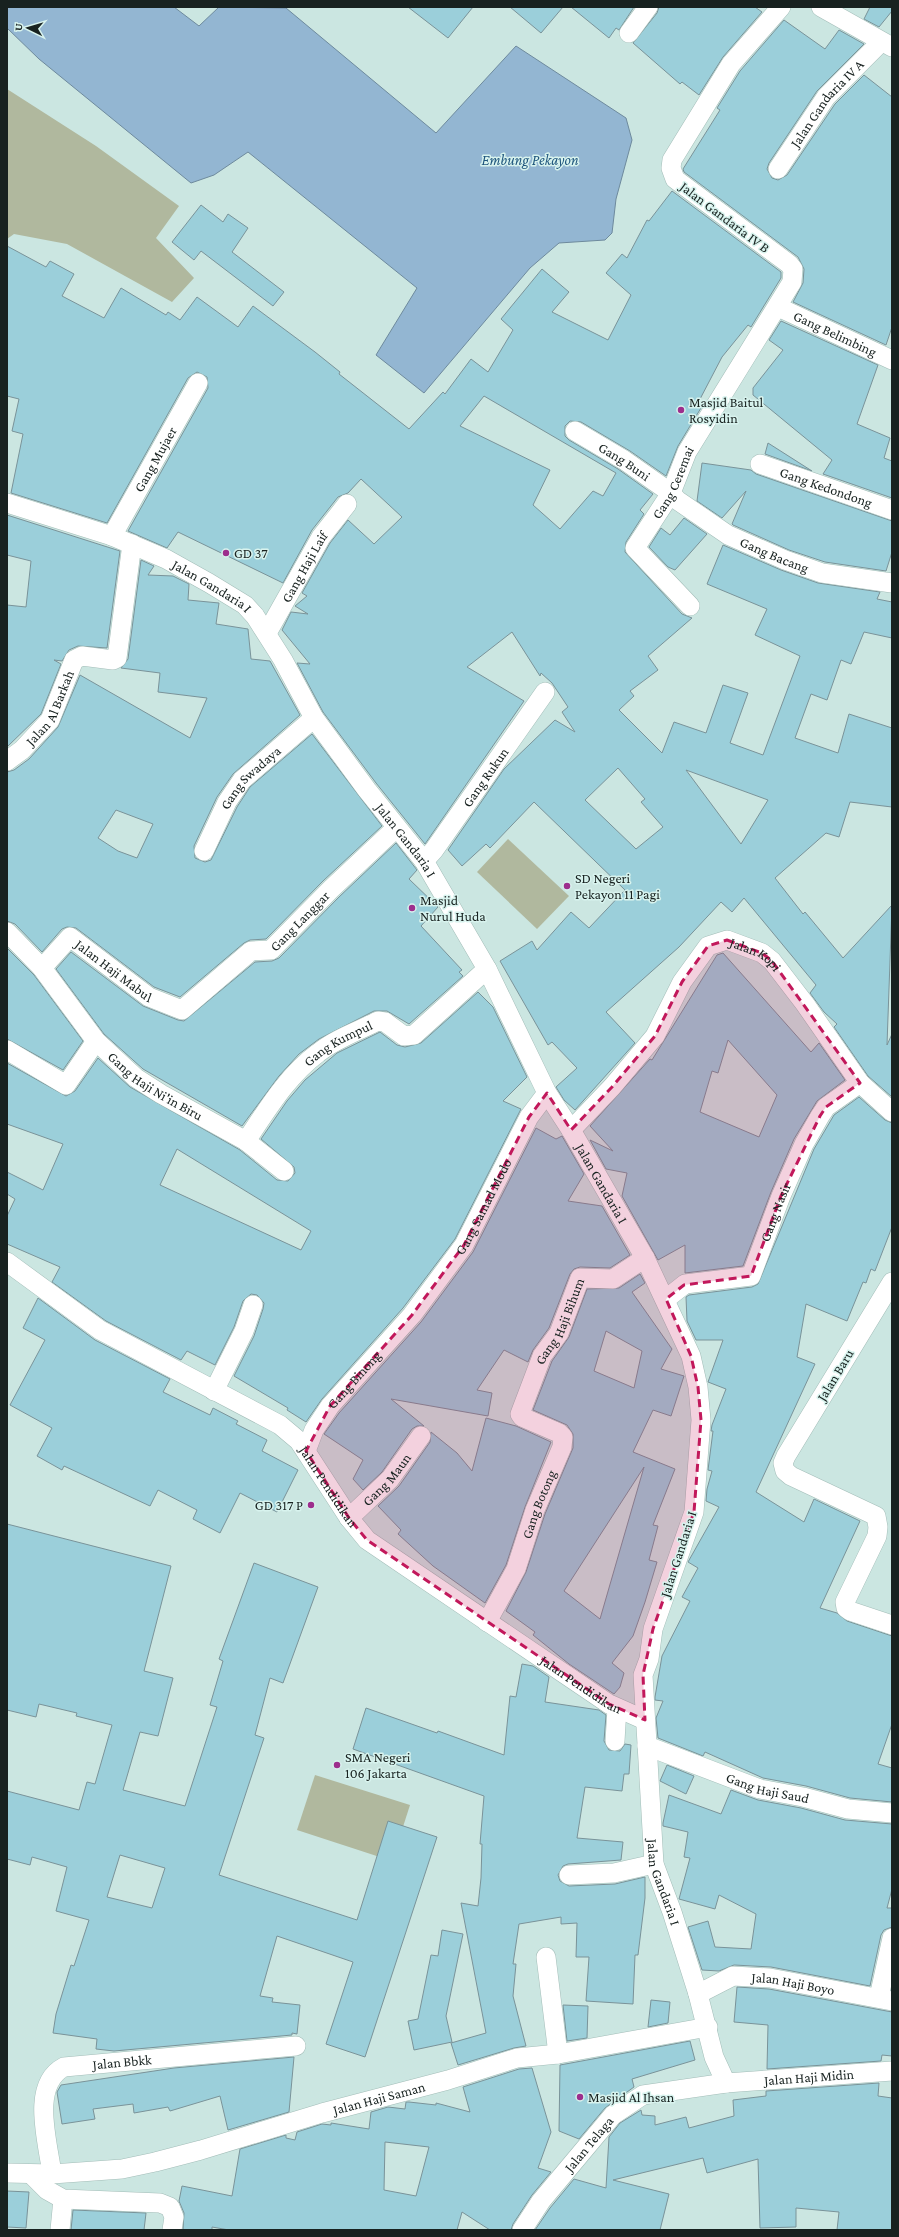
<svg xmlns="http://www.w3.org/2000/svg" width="899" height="2237" viewBox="0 0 899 2237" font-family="'Crimson Pro',serif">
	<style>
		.green { fill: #b0b89e }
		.water { fill: #93b6d2; stroke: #6e8a9d }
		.building { fill: #9bcfda; stroke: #7a9399; fill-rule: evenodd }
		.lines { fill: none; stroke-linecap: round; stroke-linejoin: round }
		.street-casing { stroke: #a3bdb8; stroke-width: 20 }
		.street { stroke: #fff; stroke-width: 19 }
		.marked { fill: #c2185b; fill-opacity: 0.2; stroke: #c2185b; stroke-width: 3; stroke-dasharray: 8 5; stroke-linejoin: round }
		.poi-dot { fill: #9d2e8d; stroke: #d8f3ee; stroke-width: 1.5 }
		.labels { text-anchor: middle; stroke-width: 3; stroke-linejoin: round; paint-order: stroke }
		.street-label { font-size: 14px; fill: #182220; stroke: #d8f3ee }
		.poi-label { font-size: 14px; fill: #182220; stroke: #d8f3ee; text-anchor: start }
		.water-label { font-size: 15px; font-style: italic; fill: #1f567d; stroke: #d8f3ee }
	</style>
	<rect width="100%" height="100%" fill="#cbe6e1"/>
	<g class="green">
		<polygon points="7,89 96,146 179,206 156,238 194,278 172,302 67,244 14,234 7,239"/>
		<polygon points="508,839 569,896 537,929 477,872"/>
		<polygon points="315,1775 410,1805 392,1861 297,1830"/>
	</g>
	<polygon class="water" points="7,7 174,7 199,26 219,7 286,8 436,133 516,46 626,118 632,140 616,199 612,233 605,240 559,243 530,268 424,393 376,355 417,288 248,152 214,175 191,183 39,59 7,28"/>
	<g class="building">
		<polygon points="408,7 473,7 448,38"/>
		<polygon points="510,7 563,7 541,33"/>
		<polygon points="571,7 634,7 619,30 616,28 609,38"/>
		<polygon points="659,7 755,7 762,12 723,57 699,95 682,82 680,84 633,43 657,13"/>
		<polygon points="870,7 892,7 892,11 879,27 864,19"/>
		<polygon points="784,20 825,49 839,30 864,44 817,91 769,163 767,169 772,178 778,180 787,175 835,104 864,75 892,97 892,327 886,345 793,302 803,283 804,269 798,257 684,172 683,169 720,110 717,108 740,71"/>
		<path d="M 672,191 L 781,272 L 781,278 L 751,327 L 748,325 L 722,357 L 699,401 L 704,403 L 678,446 L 666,476 L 630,451 L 581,422 L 570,421 L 565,426 L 565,436 L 569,440 L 618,469 L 653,494 L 640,510 L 644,514 L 626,542 L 625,552 L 682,614 L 692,618 L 648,656 L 658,670 L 630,691 L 634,696 L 619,710 L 662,753 L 674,722 L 706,733 L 723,685 L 748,693 L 730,743 L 763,755 L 800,656 L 755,635 L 767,609 L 707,584 L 723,545 L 781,570 L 818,583 L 880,592 L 877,599 L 892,602 L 892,638 L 864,632 L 851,664 L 841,660 L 827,700 L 811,694 L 795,738 L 838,753 L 849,714 L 892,728 L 892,807 L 850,802 L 839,837 L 826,833 L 775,878 L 803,914 L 805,912 L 843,958 L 892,905 L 887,1045 L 892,1034 L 892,1097 L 868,1076 L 834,1027 L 837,1024 L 824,1012 L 810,993 L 816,985 L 744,898 L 732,912 L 721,902 L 679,947 L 606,1012 L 635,1043 L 575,1110 L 564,1100 L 556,1087 L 577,1068 L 552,1042 L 548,1045 L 500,961 L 532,941 L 537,950 L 571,912 L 589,928 L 625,890 L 534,802 L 490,848 L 486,844 L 462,866 L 448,850 L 504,769 L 555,720 L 575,732 L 562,712 L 568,707 L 552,683 L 541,673 L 540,676 L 512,632 L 467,667 L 524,701 L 425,844 L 376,783 L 323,712 L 297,663 L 310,664 L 282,630 L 291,612 L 308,614 L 295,606 L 307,596 L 302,593 L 330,543 L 348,520 L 374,544 L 402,517 L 361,479 L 348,493 L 338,497 L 312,530 L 283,583 L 178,532 L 167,548 L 128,531 L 208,388 L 207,377 L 197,372 L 188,378 L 107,523 L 11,493 L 23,434 L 12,431 L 19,399 L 7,396 L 7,246 L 46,267 L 50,261 L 74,274 L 62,296 L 104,318 L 121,288 L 166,315 L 168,312 L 180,320 L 197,297 L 238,327 L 253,306 L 315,352 L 340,372 L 339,374 L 409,429 L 443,392 L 445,394 L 471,359 L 488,372 L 513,330 L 501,319 L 542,269 L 569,292 L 552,312 L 608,340 L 631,295 L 606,273 L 622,254 L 627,258 L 647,220 L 649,221 ZM 484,396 L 616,473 L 603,496 L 593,491 L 560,529 L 533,505 L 550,470 L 460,426 ZM 618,768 L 645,799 L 641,802 L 663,827 L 636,849 L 585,800 ZM 686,770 L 768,800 L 741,844 Z"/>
		<polygon points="201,205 223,222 228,214 248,228 232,252 284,292 273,306 201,251 194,260 172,242"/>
		<polygon points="781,321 878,365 857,424 890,438 884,458 892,461 892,498 823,474 832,460 753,395 753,388 783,350 769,340"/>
		<polygon points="768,443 812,471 765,454"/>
		<polygon points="702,463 751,470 756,474 892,521 892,552 886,571 825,562 789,550 733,525 732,524 746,491 722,518 697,501"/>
		<polygon points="7,515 120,551 107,648 78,646 69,650 62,661 54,660 61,664 41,714 7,747 7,605 26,607 31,561 7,555"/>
		<polygon points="684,518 707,534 675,570 668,567 649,547 661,528 670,535"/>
		<path d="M 141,560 L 154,566 L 148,575 L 173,576 L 189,584 L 188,600 L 219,603 L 216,624 L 248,629 L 251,659 L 270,661 L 300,715 L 233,774 L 217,797 L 194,846 L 195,858 L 205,862 L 211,860 L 237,807 L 250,787 L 312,734 L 382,826 L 323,881 L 266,939 L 250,940 L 244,943 L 180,997 L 154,987 L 76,928 L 67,927 L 62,929 L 42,952 L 15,924 L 7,921 L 7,772 L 14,770 L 29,759 L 58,727 L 80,675 L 190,738 L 207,698 L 158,692 L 160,673 L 121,668 L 128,659 ZM 116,810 L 153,824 L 137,858 L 118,851 L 98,838 Z"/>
		<polygon points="396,843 417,870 409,879 438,907 421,926 462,970 459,972 463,976 409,1024 387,1011 374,1011 319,1039 299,1054 279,1076 242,1126 143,1069 104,1034 56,969 71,952 143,1006 178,1020 184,1021 255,962 272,961 279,958 339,897"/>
		<polygon points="7,948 34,975 83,1041 63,1070 7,1039"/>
		<path d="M 723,953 L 811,1052 L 819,1043 L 845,1080 L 817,1101 L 794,1139 L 771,1192 L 743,1266 L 685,1273 L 685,1245 L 658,1260 L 622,1196 L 627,1173 L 606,1169 L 590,1140 L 613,1151 L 590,1126 L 650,1059 L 652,1060 L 717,955 ZM 728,1040 L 777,1095 L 759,1137 L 700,1112 L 712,1071 L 718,1073 Z"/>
		<path d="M 478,992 L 493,1007 L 527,1077 L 503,1101 L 521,1109 L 455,1239 L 403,1308 L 322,1399 L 306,1422 L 287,1410 L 288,1408 L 234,1376 L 254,1336 L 263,1309 L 264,1303 L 257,1295 L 251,1294 L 243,1301 L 234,1327 L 215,1365 L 187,1351 L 181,1360 L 106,1321 L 52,1282 L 60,1267 L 7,1244 L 7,1216 L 15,1199 L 7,1194 L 7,1172 L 43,1190 L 63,1144 L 7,1124 L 7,1063 L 66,1096 L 75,1091 L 98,1058 L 130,1087 L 240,1150 L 277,1180 L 288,1181 L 295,1173 L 294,1167 L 261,1139 L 287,1101 L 305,1080 L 337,1053 L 380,1032 L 397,1045 L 405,1047 L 421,1043 ZM 177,1149 L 311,1231 L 301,1250 L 160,1185 Z"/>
		<polygon points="859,1097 885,1120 892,1123 892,1227 875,1271 871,1269 866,1283 863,1282 847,1321 806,1304 797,1357 815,1364 756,1492 804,1522 814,1499 860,1521 820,1608 837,1613 847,1621 892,1636 892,1724 878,1764 892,1768 892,1802 850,1798 806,1786 763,1778 705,1752 703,1756 658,1738 656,1718 663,1701 655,1700 655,1697 662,1656 690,1601 682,1597 698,1568 688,1562 719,1507 706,1501 707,1489 712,1471 708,1470 713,1431 711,1431 712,1425 726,1389 708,1382 723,1340 696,1340 687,1321 686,1297 689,1295 752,1287 758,1284 814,1149 834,1115"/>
		<polygon points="536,1128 556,1139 562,1136 584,1174 568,1201 602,1206 630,1255 610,1268 580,1267 574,1269 570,1274 549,1328 533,1350 528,1362 504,1350 477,1390 492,1393 488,1416 391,1399 424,1426 417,1426 412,1429 382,1472 363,1490 353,1479 363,1460 324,1434 339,1413 421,1322 473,1252"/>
		<path d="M 640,1274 L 645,1283 L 632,1292 L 672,1349 L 661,1369 L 684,1376 L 671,1416 L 653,1410 L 633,1452 L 675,1469 L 653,1525 L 658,1526 L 649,1560 L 657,1562 L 645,1602 L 633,1636 L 612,1663 L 624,1673 L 620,1687 L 614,1694 L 569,1664 L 533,1635 L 535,1632 L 506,1611 L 526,1572 L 545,1514 L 573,1448 L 573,1434 L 567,1425 L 533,1410 L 552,1361 L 569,1337 L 587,1289 L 619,1288 ZM 606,1331 L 642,1351 L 634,1388 L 594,1371 ZM 644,1467 L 600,1619 L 564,1591 Z"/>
		<polygon points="38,1298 95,1340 170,1379 163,1392 210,1415 213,1408 238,1421 236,1424 267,1440 262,1451 298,1470 277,1512 240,1493 220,1533 193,1519 197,1510 158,1490 150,1506 64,1466 62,1470 37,1456 52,1428 10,1405 45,1340 23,1328"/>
		<polygon points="486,1418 516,1426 551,1442 525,1507 506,1565 485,1603 433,1566 398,1534 401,1530 378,1506 399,1486 430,1442 431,1432 457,1453 472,1471"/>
		<path d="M 7,1524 L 171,1566 L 144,1671 L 173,1678 L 158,1736 L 140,1732 L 123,1790 L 185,1806 L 217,1707 L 210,1705 L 223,1661 L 219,1659 L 254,1563 L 318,1587 L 283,1683 L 270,1678 L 255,1735 L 264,1738 L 219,1875 L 357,1920 L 388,1821 L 437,1837 L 365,2057 L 326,2044 L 353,1962 L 277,1936 L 260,1996 L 273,1998 L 272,2002 L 300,2005 L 297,2034 L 292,2033 L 292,2035 L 114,2051 L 96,2049 L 97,2039 L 53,2033 L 56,2014 L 71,1965 L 74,1966 L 89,1920 L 56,1911 L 67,1867 L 32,1857 L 30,1865 L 7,1859 L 7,1791 L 79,1810 L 87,1782 L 95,1784 L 112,1725 L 76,1716 L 77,1713 L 39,1704 L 36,1717 L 7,1710 ZM 120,1855 L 165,1868 L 152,1908 L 107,1897 Z"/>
		<polygon points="522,1664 533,1666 549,1677 545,1702 599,1710 606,1715 604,1741 609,1750 620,1751 625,1744 631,1745 629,1774 624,1774 622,1791 585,1787 577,1838 623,1842 621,1860 568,1864 563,1866 558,1875 560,1881 569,1886 615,1884 645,1877 645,1898 638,1955 635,1955 633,2004 586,2001 589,1957 576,1957 577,1923 561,1924 561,1917 519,1924 513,1964 516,1964 513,1996 526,2046 514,2048 458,2065 451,2043 486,2033 461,1903 478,1906 481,1878 482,1844 480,1844 484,1796 353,1749 366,1708 437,1733 438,1731 504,1755 510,1696 516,1697"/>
		<polygon points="667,1765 694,1776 686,1794 660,1781"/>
		<polygon points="731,1790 758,1800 801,1808 845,1820 892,1824 892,1889 887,1908 892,1908 892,1927 884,1930 881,1935 870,1986 771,1967 734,1965 719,1971 702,1970 688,1927 708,1921 715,1947 751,1949 756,1914 719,1895 715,1909 679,1899 690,1858 684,1857 688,1832 663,1826 663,1823 669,1795 721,1814"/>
		<polygon points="442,1930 463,1934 446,2016 452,2042 414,2050 408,2021 418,2019 431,1955 438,1956"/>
		<polygon points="737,1987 769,1989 892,2012 892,2056 882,2055 881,2061 767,2069 768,2025 734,2022"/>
		<polygon points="651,2000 670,2002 668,2023 648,2027"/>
		<polygon points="563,2005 588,2006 587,2038 567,2041"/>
		<polygon points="690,2041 695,2060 632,2079 634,2087 605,2108 579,2139 559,2131 560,2065"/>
		<polygon points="294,2057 289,2112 228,2130 220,2096 170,2111 168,2107 134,2113 133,2104 93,2109 95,2119 62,2124 57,2092 61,2085 174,2068"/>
		<path d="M 532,2068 L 551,2132 L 538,2168 L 551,2172 L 532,2195 L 513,2224 L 511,2230 L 490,2230 L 462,2212 L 457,2230 L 229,2230 L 212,2227 L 212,2230 L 183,2230 L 184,2213 L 179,2201 L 182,2186 L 232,2196 L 240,2149 L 286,2135 L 286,2138 L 295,2140 L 297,2132 L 322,2124 L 331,2125 L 331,2123 L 369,2129 L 371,2112 L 388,2107 L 405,2109 L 406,2102 L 409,2102 L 436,2105 L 436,2103 L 470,2112 L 463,2087 L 519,2069 ZM 385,2142 L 429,2147 L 416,2196 L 384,2190 Z"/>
		<polygon points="879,2083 878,2096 892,2098 892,2230 837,2230 839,2212 796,2208 796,2227 760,2228 758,2159 707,2173 703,2158 613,2180 669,2194 660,2230 535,2230 550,2208 574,2179 606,2188 609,2137 620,2123 641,2110 642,2115 655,2116 655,2125 686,2117 689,2128 734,2116 733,2100 766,2096 766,2091"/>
		<polygon points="7,2191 29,2192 26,2228 7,2227"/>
		<polygon points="73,2210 146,2213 144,2230 71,2230"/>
	</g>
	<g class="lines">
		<g class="street-casing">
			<g id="street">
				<polyline points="821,7 892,47"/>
				<polyline points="629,33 648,7"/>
				<path id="s1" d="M 778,169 L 826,97 L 881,42"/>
				<path id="s2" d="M 778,307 L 892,360"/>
				<path id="s3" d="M 575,431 L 624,460 L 671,493 L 677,500 L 728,535 L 785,560 L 822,573 L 892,583"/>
				<path id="s4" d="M 760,464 L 892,510"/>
				<path id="s5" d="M 7,503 L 112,536 L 166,559 L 209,583 L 245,605 L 255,616 L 283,660 L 314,718 L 367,790 L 424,861 L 487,969 L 547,1093 L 571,1130 L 645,1258 L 691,1356 L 698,1387 L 701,1420 L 694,1512 L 653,1629 L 649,1659 L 643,1675 L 654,1864 L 672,1912 L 698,1994 L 714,2057 L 726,2083"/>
				<path id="s6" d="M 112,536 L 198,383"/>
				<path id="s7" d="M 690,606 L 635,548 L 671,493 L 687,452 L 792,282 L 793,269 L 789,264 L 675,179 L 671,168 L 672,160 L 731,64 L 781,7"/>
				<path id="s8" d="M 267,633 L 321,537 L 347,504"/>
				<path id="s9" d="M 7,761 L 22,750 L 50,720 L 74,660 L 82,656 L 113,660 L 117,658 L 132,544"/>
				<path id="s10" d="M 204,851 L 227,802 L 242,780 L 314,718"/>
				<path id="s11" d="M 424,861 L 434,850 L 545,692"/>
				<path id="s12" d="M 7,932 L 42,968 L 96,1041 L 136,1078 L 161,1094 L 246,1141"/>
				<path id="s13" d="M 42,968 L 70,937 L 149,997 L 182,1010 L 251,951 L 271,950 L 331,889 L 396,828"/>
				<polyline points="7,1050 66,1085 96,1041"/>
				<path id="s14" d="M 571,1130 L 612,1087 L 655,1036 L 682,982 L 708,946 L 727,940 L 762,953 L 772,961 L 805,1004 L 860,1083 L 892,1112"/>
				<path id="s15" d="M 284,1171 L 246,1141 C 267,1110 287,1076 318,1053 C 335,1039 358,1031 378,1021 L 385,1022 L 404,1036 L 414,1035 L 487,969"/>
				<path id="s16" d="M 7,1262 L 100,1330 L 280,1425 L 299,1441 L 349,1518 L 367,1540 L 609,1704 L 645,1720"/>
				<polyline points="892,1282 786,1456 783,1463 785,1471 791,1476 876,1516 878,1527 877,1536 845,1602 846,1608 850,1611 892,1625"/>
				<path id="s17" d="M 666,1299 L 685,1284 L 751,1276 L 781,1196 L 804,1144 L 820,1116 L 826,1107 L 860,1083"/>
				<polyline points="214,1391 244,1331 253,1305"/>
				<path id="s18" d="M 306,1451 L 314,1430 L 330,1406 L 412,1315 L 464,1245 L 529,1117 L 547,1093"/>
				<path id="s19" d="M 349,1518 L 390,1479 L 421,1436"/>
				<path id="s20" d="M 487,1622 L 516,1569 L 535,1510 L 562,1447 L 563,1437 L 559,1433 L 522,1417 L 520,1414 L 542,1356 L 559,1333 L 580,1278 L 613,1279 L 645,1258"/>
				<polyline points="615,1741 617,1708"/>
				<path id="s21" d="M 647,1746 L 760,1789 L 803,1797 L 848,1809 L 892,1813"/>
				<polyline points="569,1875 614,1873 654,1864"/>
				<polyline points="546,1957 558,2054"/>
				<path id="s22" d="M 698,1994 L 733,1976 L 770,1978 L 892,2001"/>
				<polyline points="879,1997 892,1938"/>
				<path id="s23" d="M 7,2173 L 52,2174 L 122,2169 L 155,2162 L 201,2150 L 322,2113 L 448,2080 L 517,2058 L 558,2054 L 708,2027"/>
				<polyline points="31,2174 47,2190 63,2199 160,2203 170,2207 174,2217 172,2230"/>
				<path id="s24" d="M 52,2174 C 48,2142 30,2085 64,2067 L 296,2046"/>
				<polyline points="60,2230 63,2199"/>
				<path id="s25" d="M 522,2230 L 541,2201 L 613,2115 L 643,2095 L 726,2083 L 892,2071"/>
			</g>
		</g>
		<use href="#street" class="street"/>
	</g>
	<path class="marked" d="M 727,940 L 762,953 L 772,961 L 860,1083 L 826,1107 L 820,1116 L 781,1196 L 751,1276 L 684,1285 L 666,1299 L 691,1356 L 698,1387 L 701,1420 L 694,1512 L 653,1629 L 643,1675 L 645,1720 L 609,1704 L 367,1540 L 349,1518 L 306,1451 L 330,1406 L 412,1315 L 464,1245 L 529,1117 L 547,1093 L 571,1130 L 612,1087 L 655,1036 L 682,982 L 708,946 Z"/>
	<g class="poi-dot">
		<circle cx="681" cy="410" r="4"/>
		<circle cx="226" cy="553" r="4"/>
		<circle cx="567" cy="886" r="4"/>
		<circle cx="412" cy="908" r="4"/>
		<circle cx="311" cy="1505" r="4"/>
		<circle cx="337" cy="1765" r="4"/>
		<circle cx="580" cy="2097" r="4"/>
	</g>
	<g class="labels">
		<g class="street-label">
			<text dy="5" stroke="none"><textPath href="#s1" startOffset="82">Jalan Gandaria IV A</textPath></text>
			<text transform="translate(725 217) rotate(37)" y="5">Jalan Gandaria IV B</text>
			<text dy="5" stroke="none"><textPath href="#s2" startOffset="63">Gang Belimbing</textPath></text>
			<text dy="5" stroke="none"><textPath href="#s6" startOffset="88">Gang Mujaer</textPath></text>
			<text dy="5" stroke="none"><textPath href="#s3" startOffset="58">Gang Buni</textPath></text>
			<text dy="5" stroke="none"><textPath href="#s7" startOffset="156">Gang Ceremai</textPath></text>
			<text dy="5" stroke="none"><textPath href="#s4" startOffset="70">Gang Kedondong</textPath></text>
			<text dy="5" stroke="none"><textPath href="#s3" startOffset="236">Gang Bacang</textPath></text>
			<text dy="5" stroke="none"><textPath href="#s8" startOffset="76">Gang Haji Laif</textPath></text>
			<text dy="5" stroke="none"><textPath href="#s5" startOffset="222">Jalan Gandaria I</textPath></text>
			<text dy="5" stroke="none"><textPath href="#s9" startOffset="70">Jalan Al Barkah</textPath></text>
			<text dy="5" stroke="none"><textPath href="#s11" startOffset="104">Gang Rukun</textPath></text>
			<text dy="5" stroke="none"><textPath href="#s10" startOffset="88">Gang Swadaya</textPath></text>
			<text dy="5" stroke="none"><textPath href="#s5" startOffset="546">Jalan Gandaria I</textPath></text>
			<text dy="5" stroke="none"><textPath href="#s13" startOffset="328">Gang Langgar</textPath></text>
			<text dy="5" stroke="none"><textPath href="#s14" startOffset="283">Jalan Kopi</textPath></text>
			<text dy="5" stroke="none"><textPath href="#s13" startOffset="97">Jalan Haji Mabul</textPath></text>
			<text dy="5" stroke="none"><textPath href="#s15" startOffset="185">Gang Kumpul</textPath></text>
			<text dy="5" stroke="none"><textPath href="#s12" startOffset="216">Gang Haji Ni'in Biru</textPath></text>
			<text dy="5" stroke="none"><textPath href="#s5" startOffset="942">Jalan Gandaria I</textPath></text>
			<text dy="5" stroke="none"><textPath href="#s18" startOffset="304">Gang Samad Modo</textPath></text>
			<text dy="5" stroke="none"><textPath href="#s17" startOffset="159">Gang Nasir</textPath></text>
			<text dy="5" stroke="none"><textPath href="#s20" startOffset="352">Gang Haji Bihum</textPath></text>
			<text transform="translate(835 1375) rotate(-59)" y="5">Jalan Baru</text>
			<text dy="5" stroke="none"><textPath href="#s18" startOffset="87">Gang Binong</textPath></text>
			<text dy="5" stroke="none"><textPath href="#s19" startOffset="54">Gang Maun</textPath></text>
			<text dy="5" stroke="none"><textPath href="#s16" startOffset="398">Jalan Pendidikan</textPath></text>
			<text dy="5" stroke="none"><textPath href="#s20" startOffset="129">Gang Botong</textPath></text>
			<text transform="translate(678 1554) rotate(-72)" y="5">Jalan Gandaria I</text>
			<text dy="5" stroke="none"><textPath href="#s16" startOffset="722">Jalan Pendidikan</textPath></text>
			<text dy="5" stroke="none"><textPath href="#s21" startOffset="128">Gang Haji Saud</textPath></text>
			<text dy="5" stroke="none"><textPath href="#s5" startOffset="1674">Jalan Gandaria I</textPath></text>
			<text dy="5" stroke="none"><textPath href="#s22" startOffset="100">Jalan Haji Boyo</textPath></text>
			<text dy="5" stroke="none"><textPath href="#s24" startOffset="173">Jalan Bbkk</textPath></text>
			<text dy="5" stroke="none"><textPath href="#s25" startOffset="350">Jalan Haji Midin</textPath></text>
			<text dy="5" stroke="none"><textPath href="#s23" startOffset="382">Jalan Haji Saman</textPath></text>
			<text dy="5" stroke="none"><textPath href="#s25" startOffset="109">Jalan Telaga</textPath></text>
		</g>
		<g class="poi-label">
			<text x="689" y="407">Masjid Baitul<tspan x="689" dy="16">Rosyidin</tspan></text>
			<text x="234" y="558">GD 37</text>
			<text x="575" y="883">SD Negeri<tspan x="575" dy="16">Pekayon 11 Pagi</tspan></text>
			<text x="420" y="905">Masjid<tspan x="420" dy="16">Nurul Huda</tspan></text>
			<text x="303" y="1510" text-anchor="end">GD 317 P</text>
			<text x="345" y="1762">SMA Negeri<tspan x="345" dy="16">106 Jakarta</tspan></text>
			<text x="588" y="2102">Masjid Al Ihsan</text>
		</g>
		<g class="water-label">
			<text x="530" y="165">Embung Pekayon</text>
		</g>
	</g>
	<rect width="899" height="2237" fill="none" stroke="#182220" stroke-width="16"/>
	<g transform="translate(28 28) rotate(275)" stroke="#d8f3ee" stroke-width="3" paint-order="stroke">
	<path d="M0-3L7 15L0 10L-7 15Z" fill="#182220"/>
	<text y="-6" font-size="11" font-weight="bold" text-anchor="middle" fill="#182220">U</text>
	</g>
</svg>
